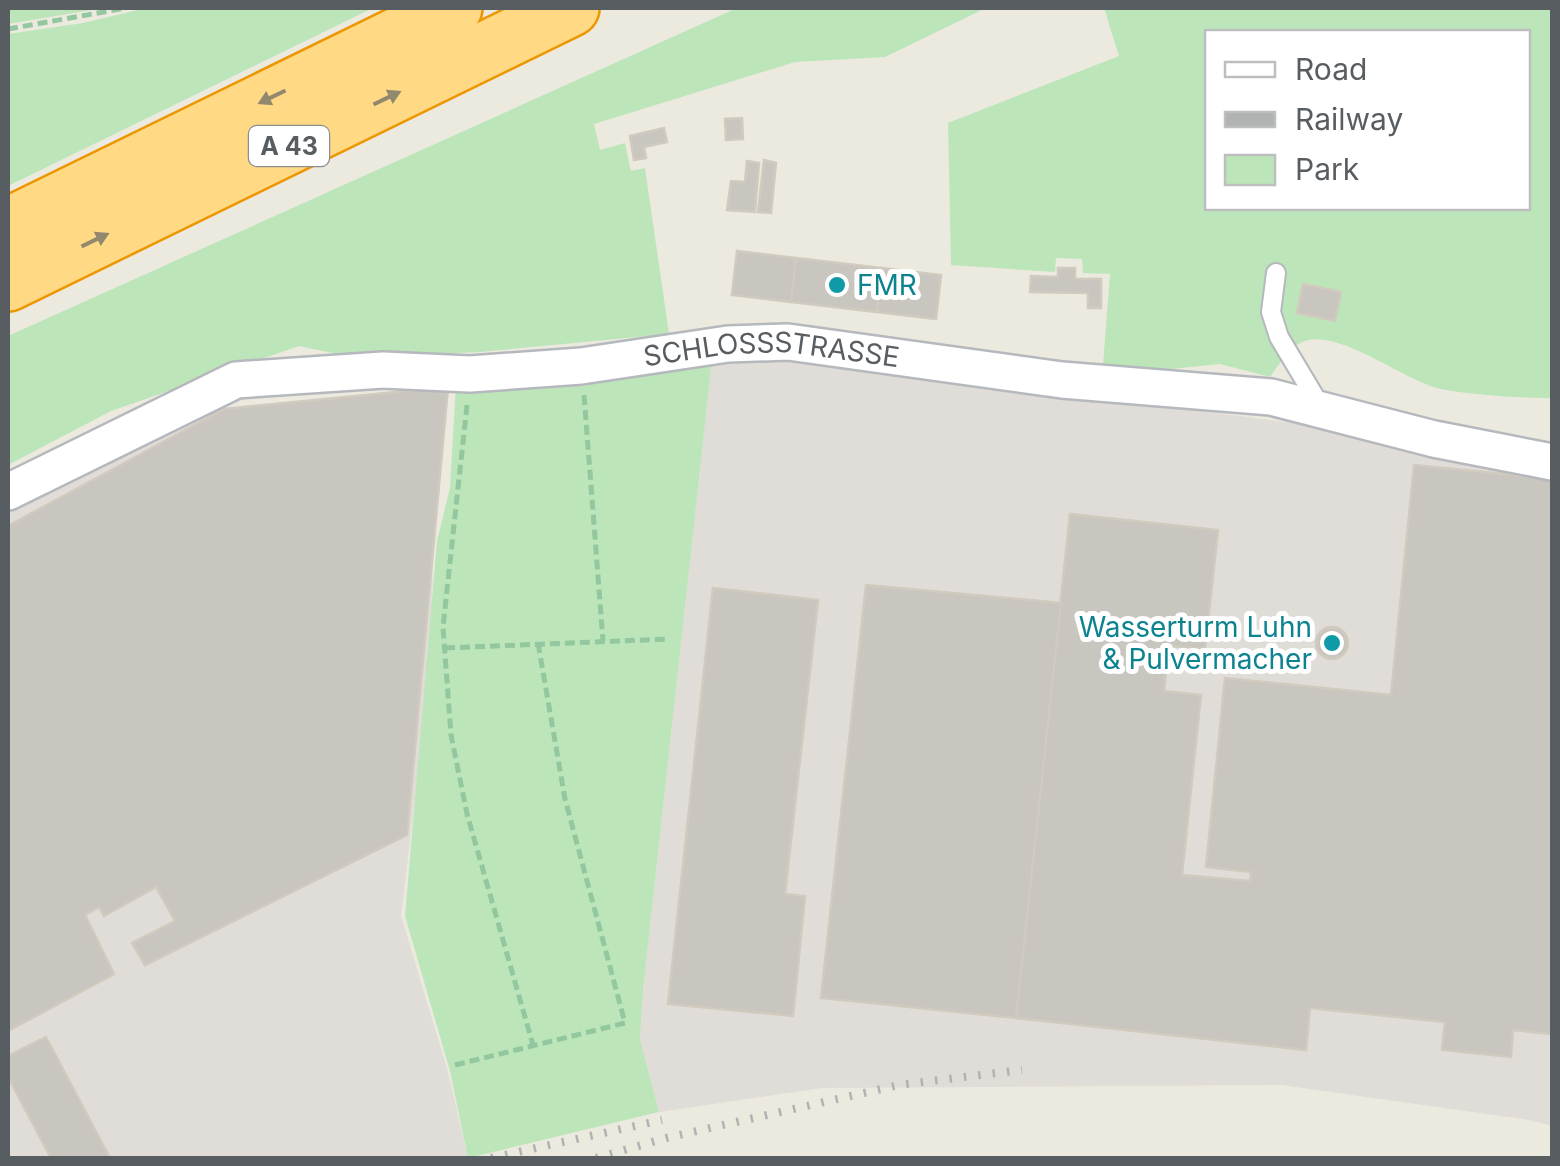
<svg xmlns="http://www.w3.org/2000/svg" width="1560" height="1166" viewBox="0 0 1560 1166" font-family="Inter,sans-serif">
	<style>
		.industrial { fill: #e0dcd7 }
		.green { fill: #bce6ba; fill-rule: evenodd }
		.building { fill: #c9c5bf; stroke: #d1cabe; stroke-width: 2.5 }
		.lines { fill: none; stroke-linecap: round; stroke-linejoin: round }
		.service-casing { stroke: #b5b8bd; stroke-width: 22 }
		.minor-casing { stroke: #b5b8bd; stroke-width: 40 }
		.motorway-casing { stroke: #ec9600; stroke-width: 60 }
		.path { stroke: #93c79f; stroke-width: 5; stroke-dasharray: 10 5; stroke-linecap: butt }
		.service { stroke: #fff; stroke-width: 18 }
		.minor { stroke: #fff; stroke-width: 35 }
		.motorway { stroke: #ffd984; stroke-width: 55 }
		.rail { stroke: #b1b2b2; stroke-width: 8; stroke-dasharray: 2.5 12; stroke-linecap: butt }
		.oneway { fill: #92886d }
		.culture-dot { fill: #0f9aa8; stroke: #fff; stroke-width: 4 }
		.labels { text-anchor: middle; stroke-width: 10; stroke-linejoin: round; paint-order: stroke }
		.shield { fill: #fff; stroke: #8a8e90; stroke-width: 2.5 }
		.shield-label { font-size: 25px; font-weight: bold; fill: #585d61 }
		.culture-label { font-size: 28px; fill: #0d838f; stroke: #fff; text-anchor: start }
		.street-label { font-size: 28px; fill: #585d61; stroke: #fff }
	</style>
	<rect width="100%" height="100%" fill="#ece9df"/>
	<g class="industrial">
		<polygon points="761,355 1293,423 1552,475 1552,1126 1529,1120 1281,1085 822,1088 659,1112 640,1039 643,991 712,360"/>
		<polygon points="224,409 433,550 431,666 401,916 448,1072 468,1158 8,1158 8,505 170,435 213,411"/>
	</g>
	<g class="green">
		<polygon points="8,8 104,8 8,24"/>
		<polygon points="146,8 373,8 8,186 8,34 83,23"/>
		<polygon points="737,8 986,8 885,57 795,62 594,124 600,150 625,143 631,171 645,168 669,334 480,352 357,358 299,346 111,411 8,465 8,336"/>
		<path d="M 1104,8 L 1552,8 L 1552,398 C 1529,399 1460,394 1437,388 C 1401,378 1344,333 1308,340 C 1290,344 1280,364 1270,377 L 1220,364 L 1171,369 L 1103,365 L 1110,274 L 1083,273 L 1082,259 L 1056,258 L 1055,272 L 951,265 L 948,123 L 1119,56 ZM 1208,32 L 1528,32 L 1528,208 L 1208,208 Z"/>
		<polygon points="712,360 643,991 640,1039 659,1112 468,1158 450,1071 405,916 437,541 450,488 456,384"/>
	</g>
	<g class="building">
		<polygon points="742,118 743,139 726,140 725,119"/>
		<polygon points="664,128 667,142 644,147 646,158 634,160 630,136"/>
		<polygon points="764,160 776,163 771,213 758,212"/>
		<polygon points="747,161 759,163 755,212 727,210 731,181 745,182"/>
		<polygon points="737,251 796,258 791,302 732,295"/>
		<polygon points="796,258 882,268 877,312 791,302"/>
		<polygon points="882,268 941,275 936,319 877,312"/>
		<polygon points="1058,268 1075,268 1075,279 1101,279 1101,308 1088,308 1088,293 1030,292 1031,276 1058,277"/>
		<polygon points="1303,284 1341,292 1335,321 1297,313"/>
		<polygon points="448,387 407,835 145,965 132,943 175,921 156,887 104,916 99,907 85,915 114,974 8,1031 8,526 224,409"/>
		<polygon points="1414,465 1552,479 1552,1034 1513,1030 1511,1057 1442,1050 1445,1022 1310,1008 1306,1050 1016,1018 1070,514 1218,530 1205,649 1169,646 1164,691 1201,695 1182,875 1250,881 1251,872 1206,867 1225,678 1391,695"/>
		<polygon points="866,585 1061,603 1016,1018 821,998"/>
		<polygon points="713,588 818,600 785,894 805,896 793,1016 668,1004"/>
		<circle cx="1332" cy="643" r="16"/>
		<polygon points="46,1037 110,1158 51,1158 8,1077 8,1056"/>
	</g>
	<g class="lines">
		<g class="service-casing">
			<polyline id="service" points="1276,273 1271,312 1279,337 1322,409"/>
		</g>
		<g class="minor-casing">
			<g id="minor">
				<path id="s1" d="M 8,492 L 236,380 L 383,370 L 470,374 L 581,366 L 728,344 L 788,342 L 1062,380 L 1271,397 L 1434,439 L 1552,462"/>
			</g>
		</g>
		<g class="motorway-casing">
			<g id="motorway">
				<polyline points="8,226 454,8"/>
				<polyline points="8,283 571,8"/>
			</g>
		</g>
		<g class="path">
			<polyline points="8,29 126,8"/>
			<polyline points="584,395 603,641"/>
			<polyline points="467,405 443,627 451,735 467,814 533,1045"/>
			<polyline points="445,648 669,639"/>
			<polyline points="455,1065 625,1023 565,799 538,643"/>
		</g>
		<use href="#service" class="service"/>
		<use href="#minor" class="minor"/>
		<use href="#motorway" class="motorway"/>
		<g class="rail">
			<polyline points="491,1158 662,1120"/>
			<polyline points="596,1158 666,1138 899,1085 1022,1070"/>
		</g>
	</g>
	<defs><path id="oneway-solid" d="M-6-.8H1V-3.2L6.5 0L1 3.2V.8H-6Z" transform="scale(2.5)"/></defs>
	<g class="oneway">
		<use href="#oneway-solid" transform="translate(272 97) rotate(154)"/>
		<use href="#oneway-solid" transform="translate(387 98) rotate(-26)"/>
		<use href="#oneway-solid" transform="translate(95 240) rotate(-26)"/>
	</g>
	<g class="culture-dot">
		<circle cx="837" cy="285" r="10"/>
		<circle cx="1332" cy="643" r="10"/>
	</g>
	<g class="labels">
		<rect class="shield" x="249" y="126" width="80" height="40" rx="8"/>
		<g class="shield-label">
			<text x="289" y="155">A 43</text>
		</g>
		<g class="culture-label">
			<text x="857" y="295">FMR</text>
			<text x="1312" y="637" text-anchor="end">Wasserturm Luhn<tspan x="1312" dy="32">&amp; Pulvermacher</tspan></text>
		</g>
		<g class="street-label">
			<text dy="10" stroke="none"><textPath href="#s1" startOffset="792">SCHLOSSSTRASSE</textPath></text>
		</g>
	</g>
	<rect width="1560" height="1166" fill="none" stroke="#585d61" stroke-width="20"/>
	<rect x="1205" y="30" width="325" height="180" fill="#ffffff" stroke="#bcbec0" stroke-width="2.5"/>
	<rect x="1225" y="62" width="50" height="15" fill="#ffffff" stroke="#bcbec0" stroke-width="2.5"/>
	<text x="1295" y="80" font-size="30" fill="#585d61">Road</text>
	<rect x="1225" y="112" width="50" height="15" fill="#b1b2b2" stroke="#bcbec0" stroke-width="2.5"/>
	<text x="1295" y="130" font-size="30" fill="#585d61">Railway</text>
	<rect x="1225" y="155" width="50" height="30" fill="#bce6ba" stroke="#bcbec0" stroke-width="2.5"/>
	<text x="1295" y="180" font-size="30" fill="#585d61">Park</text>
</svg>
